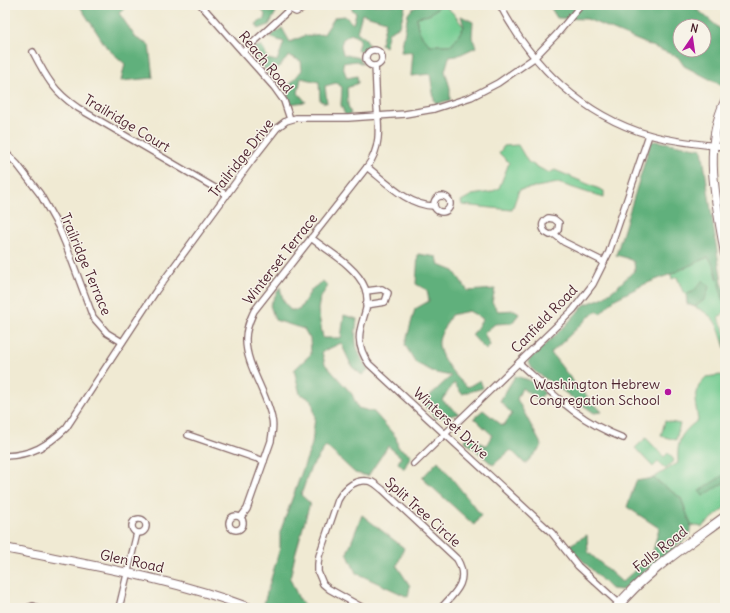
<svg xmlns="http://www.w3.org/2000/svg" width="730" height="613" viewBox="0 0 730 613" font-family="Delius,sans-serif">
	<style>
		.green { fill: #75cc92; stroke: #60765e }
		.forest { fill: #60b07c; stroke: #556854; fill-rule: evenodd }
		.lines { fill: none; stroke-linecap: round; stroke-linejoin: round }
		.street-casing { stroke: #846666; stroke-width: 8 }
		.secondary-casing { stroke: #846666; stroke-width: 10 }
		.primary-casing { stroke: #846666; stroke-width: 11 }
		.street { stroke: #fff; stroke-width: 5.5 }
		.secondary { stroke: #fff; stroke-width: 8 }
		.primary { stroke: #fff; stroke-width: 9 }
		.poi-dot { fill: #b5179e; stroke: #f7f3e8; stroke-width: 1.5 }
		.labels { text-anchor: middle; stroke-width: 3; stroke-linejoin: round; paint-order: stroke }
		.street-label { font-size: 14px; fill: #4a1f2b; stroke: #f7f3e8 }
		.poi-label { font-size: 14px; fill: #4a1f2b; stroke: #f7f3e8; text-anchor: end }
	</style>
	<rect width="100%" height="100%" fill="#f7f3e8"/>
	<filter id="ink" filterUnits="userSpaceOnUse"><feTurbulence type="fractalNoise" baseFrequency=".025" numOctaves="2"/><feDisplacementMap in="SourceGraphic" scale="8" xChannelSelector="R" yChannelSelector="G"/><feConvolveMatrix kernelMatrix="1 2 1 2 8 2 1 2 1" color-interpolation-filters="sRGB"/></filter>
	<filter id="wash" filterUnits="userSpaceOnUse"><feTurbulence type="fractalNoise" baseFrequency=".012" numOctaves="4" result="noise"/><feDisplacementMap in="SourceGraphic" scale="16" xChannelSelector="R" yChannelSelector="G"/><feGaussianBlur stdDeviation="0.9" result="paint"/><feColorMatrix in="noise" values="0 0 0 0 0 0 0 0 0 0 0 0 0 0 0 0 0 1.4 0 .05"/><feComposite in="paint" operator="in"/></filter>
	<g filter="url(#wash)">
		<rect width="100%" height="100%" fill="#f0ead3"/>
		<g class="green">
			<path d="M 441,5 L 444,5 L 452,12 L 464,27 L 452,45 L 430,45 C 421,36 416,29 417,17 L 429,15 Z"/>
			<polygon points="518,145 528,162 549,173 555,170 604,191 604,198 558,183 519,190 512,210 462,205 461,201 472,195 491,192 499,188 509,163 499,153 504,146"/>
			<path d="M 708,257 L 714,265 L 725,307 L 725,312 L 718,318 L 725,331 L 725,348 C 718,326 717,317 695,307 L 705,299 L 693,292 L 686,294 L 683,292 L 677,277 L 672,279 L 671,274 Z"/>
			<path d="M 721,375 L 725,378 L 725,508 L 702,527 L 691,525 L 681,498 L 653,478 L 678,463 C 677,440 680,434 698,420 L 695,401 L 699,385 L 706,377 Z"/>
			<polygon points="665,421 680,424 676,440 661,436"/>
			<polygon points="646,438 664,457 668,453 674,460 666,469 658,462 653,467 635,448"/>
		</g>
		<g class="forest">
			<polygon points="79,5 128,5 119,13 136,38 149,45 153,78 121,81 125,64 107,48"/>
			<polygon points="256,5 260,5 271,13 274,9 276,12 269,25 259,29 256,24 264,19 265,14"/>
			<polygon points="352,5 403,5 405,7 400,26 389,32 385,47 381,44 386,21 362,14 357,32 366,39 369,46 365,52 357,50 360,39 351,34 343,39 341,45 343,54 359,58 363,64 356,61 343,63 343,67 347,78 357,76 358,83 347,88 348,105 351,114 345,115 341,105 342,87 336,83 325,86 327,103 320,101 319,82 301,78 298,93 306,102 288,104 288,87 302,70 301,61 289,56 270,76 254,55 254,47 262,46 268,59 277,61 284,42 269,37 282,28 290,42 304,36 324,34 335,17 345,16 353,24 356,13 352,10"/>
			<path d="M 420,5 L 441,5 L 429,15 L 417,17 C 416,29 421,36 430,45 L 452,45 L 464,27 L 461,16 L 473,22 L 472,37 L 476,47 L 457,56 L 449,57 L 445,71 L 450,88 L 450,100 L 436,104 L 434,99 L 430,74 L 411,76 L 413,52 L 401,52 L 408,14 L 412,9 Z"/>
			<path d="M 549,5 L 692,5 L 725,33 L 725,83 L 723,86 L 684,66 L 678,57 L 587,19 L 557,18 ZM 680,26 L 704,26 L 704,50 L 680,50 Z"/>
			<polygon points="656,141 702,149 718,258 722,283 725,290 725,307 714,265 708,257 671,274 645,284 615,299 600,314 597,311 590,316 551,353 572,380 602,412 594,413 533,370 528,361 566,325 584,305 602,298 616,288 635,270 634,262 627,258 616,255 650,145 651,142"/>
			<path d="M 418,254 L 437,257 L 439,265 L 454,271 L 468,291 L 495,289 L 492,302 L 498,311 L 515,310 L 519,314 L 512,323 L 495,324 L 484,333 L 490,345 L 486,350 L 472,335 L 483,319 L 469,311 L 451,315 C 448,321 440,334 439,341 C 437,356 457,379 468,387 L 480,380 L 483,388 L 462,394 L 454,383 L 442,400 L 459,414 L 436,418 L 422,403 L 451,376 L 436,373 L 416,363 L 405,345 L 415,309 L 429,301 L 427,290 L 416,284 Z"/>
			<polygon points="703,280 709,287 705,299 695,307 687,304 686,294 693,292"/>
			<path d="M 323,281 L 328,286 L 320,298 L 318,310 L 323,338 L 341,338 L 344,315 L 357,319 C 354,344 355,348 368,370 L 362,375 L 352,367 L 341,343 L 322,352 L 325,364 L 352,394 L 358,408 L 374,412 L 396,437 L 398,447 L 411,455 L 404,469 L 398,463 L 401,457 L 388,446 L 368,476 L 355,473 L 326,446 L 310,469 L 301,495 L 310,503 L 295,555 L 290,579 L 300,601 L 308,608 L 273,608 L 264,603 L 280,548 L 280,532 L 312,444 L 315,417 L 312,400 L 300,394 L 294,370 L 311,354 L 310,339 L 304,329 L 275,320 L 270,305 L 280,287 L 283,300 L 290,310 L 299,310 L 312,289 Z"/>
			<polygon points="515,376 529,380 545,393 537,400 522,388 517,399 542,446 525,464 511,450 493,465 465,441 468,435 486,446 492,435 474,418 483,410 503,426 512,414 500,401"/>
			<polygon points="438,461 481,515 474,525 422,478"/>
			<polygon points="725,474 725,482 703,496 699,491"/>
			<polygon points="653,478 681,498 691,525 690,535 622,590 611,589 568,546 587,535 588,552 622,582 652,555 659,528 627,507 636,481"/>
			<polygon points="362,515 404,548 397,566 410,586 408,597 356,573 347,553"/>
		</g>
	</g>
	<g filter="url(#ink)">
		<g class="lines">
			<g class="street-casing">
				<g id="street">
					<polyline points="201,5 274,87 284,101 290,119"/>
					<polyline points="288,5 290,9 296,12 302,9 304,5"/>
					<path d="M 500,5 C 531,65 583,116 650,135 C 675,142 699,144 725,147"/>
					<circle cx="374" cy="58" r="8"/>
					<path d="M 33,52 C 46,77 54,92 78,108 L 227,195"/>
					<polyline points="243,52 290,9"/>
					<polyline points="5,152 17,164 40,194 58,226 66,245 93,317 107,333 122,342"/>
					<path d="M 367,167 C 386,182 408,206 434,206"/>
					<circle cx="442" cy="204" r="8"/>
					<path d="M 554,234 L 558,230 L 559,223 L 554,219 L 548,218 C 542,222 541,226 545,232 L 550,235 L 554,234 L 564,242 L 604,262"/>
					<path d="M 311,238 C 328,251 357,267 365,288 C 375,315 345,330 369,364 L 552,533 L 578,566 L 624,608"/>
					<polyline points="366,291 382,289 388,293 385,302 366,305"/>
					<path d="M 519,363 C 553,394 578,421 623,438"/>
					<polyline points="188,435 264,461"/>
					<path d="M 5,456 C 32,455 47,446 66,428 L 156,291 L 252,160 L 277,128 L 286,121 L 296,118 L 348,118 L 405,114 L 434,109 L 471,97 L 498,83 L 534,58 L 557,34 L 581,5"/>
					<polyline points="414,464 573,310 593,284 609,252 649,135"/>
					<circle cx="236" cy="523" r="7"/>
					<path d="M 241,517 L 247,509 L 271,441 C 272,433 274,426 272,419 C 267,392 245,365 246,338 C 246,328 250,320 254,311 L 367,167 C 381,148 379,129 377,107 C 376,93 376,80 375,66"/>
					<circle cx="139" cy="526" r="7"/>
					<polyline points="27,608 33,606 38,608"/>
					<polyline points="119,608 137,533"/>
					<path d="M 363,608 L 329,589 L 323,584 L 318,572 L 318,564 L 319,556 L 338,500 C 345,487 357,477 372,482 C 376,484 379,487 383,490 L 457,559 C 470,581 455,593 441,608"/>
				</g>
			</g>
			<g class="secondary-casing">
				<g id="secondary">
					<path d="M 725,101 C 702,150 717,203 725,254"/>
					<path d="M 5,548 C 87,565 172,578 250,608"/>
				</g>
			</g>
			<g class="primary-casing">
				<path id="primary" d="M 616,608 C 646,571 687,545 725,517"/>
			</g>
			<use href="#street" class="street"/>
			<use href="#secondary" class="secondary"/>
			<use href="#primary" class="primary"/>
		</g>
	</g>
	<circle class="poi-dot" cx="668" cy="392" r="4"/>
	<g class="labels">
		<g class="street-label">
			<text transform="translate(266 62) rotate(50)" y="5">Reach Road</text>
			<text transform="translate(127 123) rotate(31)" y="5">Trailridge Court</text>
			<text transform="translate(241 158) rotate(-52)" y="5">Trailridge Drive</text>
			<text transform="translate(280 259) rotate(-52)" y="5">Winterset Terrace</text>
			<text transform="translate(86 264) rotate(67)" y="5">Trailridge Terrace</text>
			<text transform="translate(544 319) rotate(-46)" y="5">Canfield Road</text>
			<text transform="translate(451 423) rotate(43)" y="5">Winterset Drive</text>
			<text transform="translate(423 512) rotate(42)" y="5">Split Tree Circle</text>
			<text transform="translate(660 549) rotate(-38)" y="5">Falls Road</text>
			<text transform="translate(132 561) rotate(12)" y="5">Glen Road</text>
		</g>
		<g class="poi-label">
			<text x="660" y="389">Washington Hebrew<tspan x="660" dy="16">Congregation School</tspan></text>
		</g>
	</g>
	<rect width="730" height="613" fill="none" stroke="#f7f3e8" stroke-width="20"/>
	<g transform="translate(692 38) rotate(13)"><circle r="19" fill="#f7f3e8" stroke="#b29e9c"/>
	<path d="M0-3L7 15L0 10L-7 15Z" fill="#b5179e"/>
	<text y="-6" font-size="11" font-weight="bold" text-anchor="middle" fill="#4a1f2b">N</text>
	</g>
</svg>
